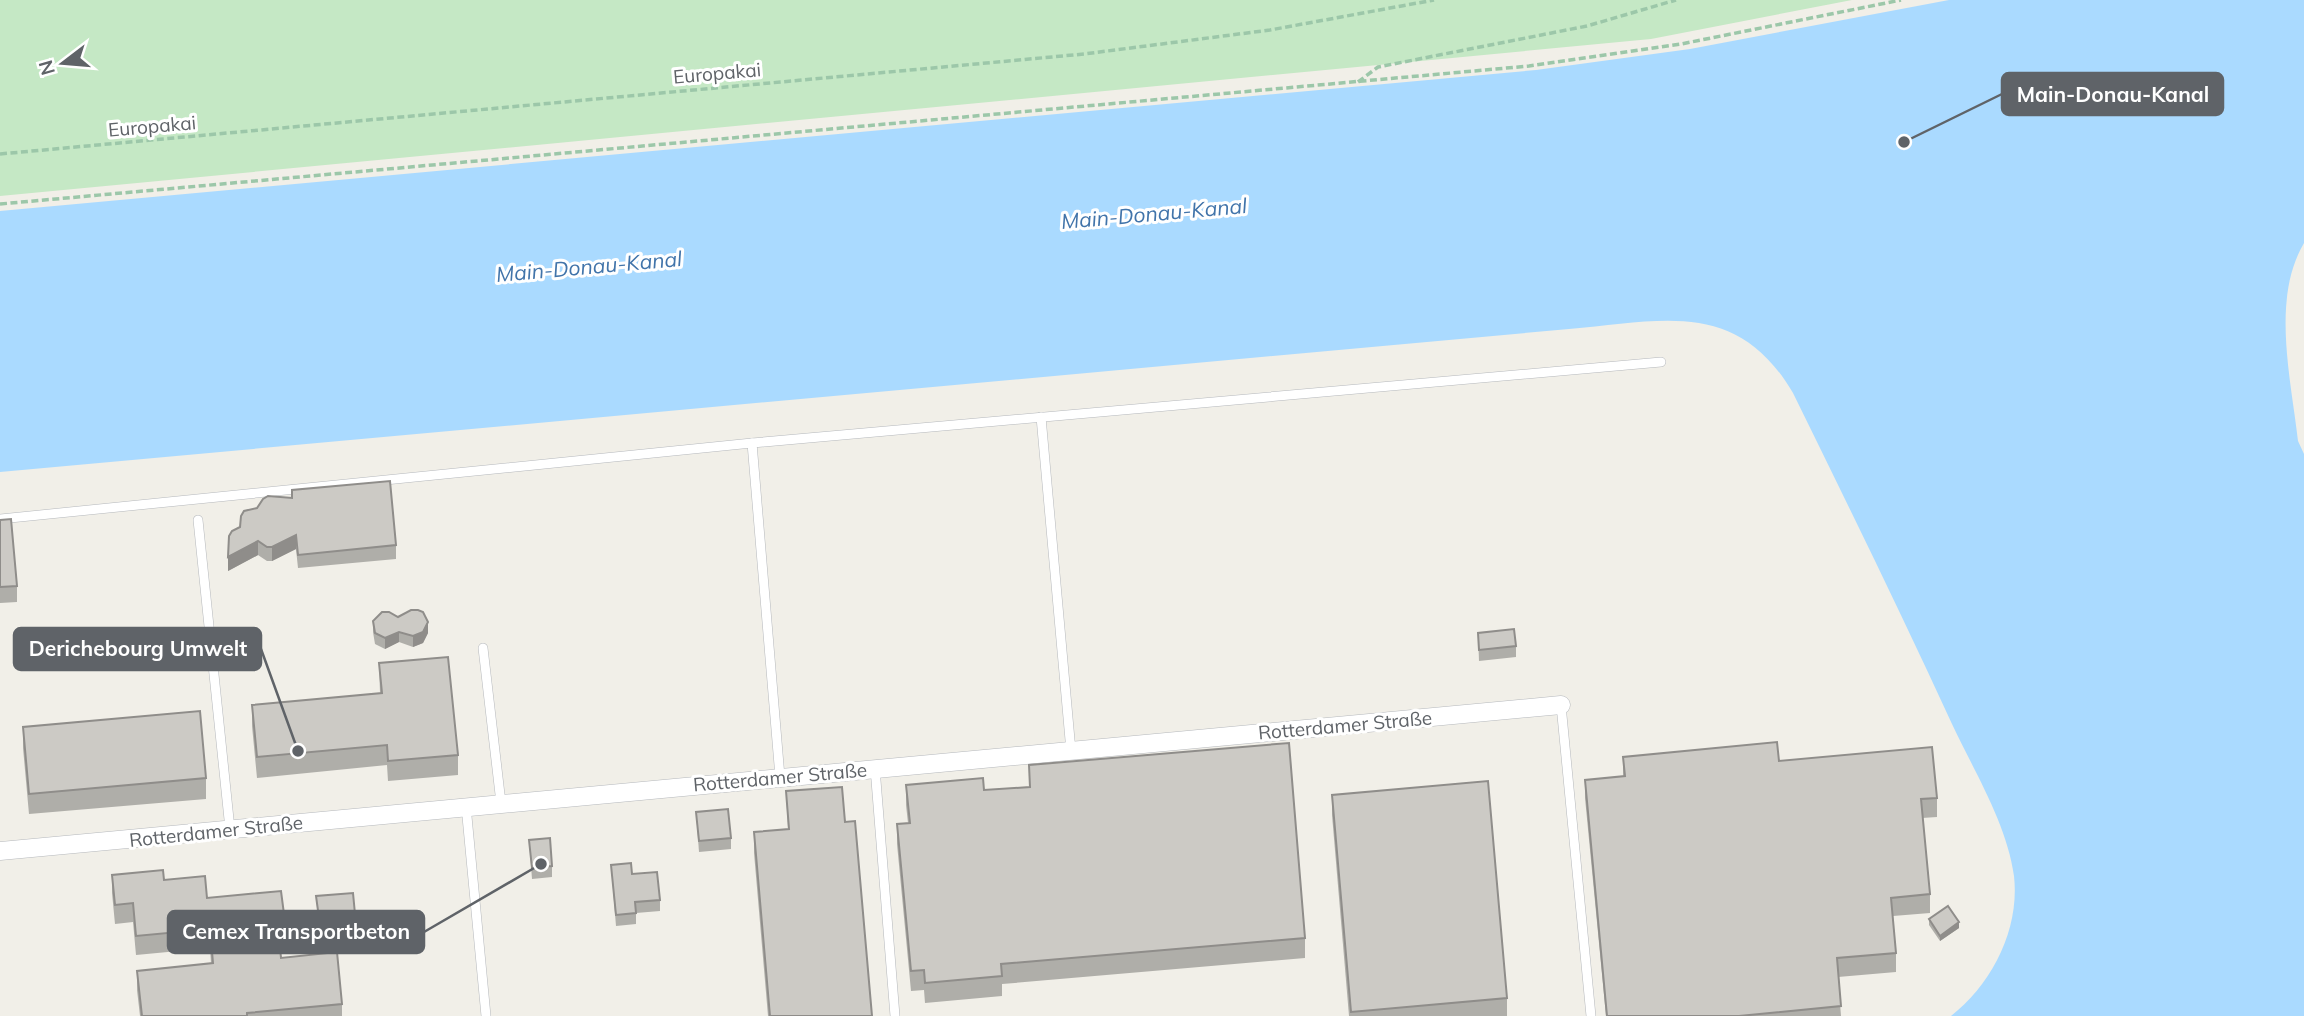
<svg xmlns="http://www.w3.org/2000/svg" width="2304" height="1016" viewBox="0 0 2304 1016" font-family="Mulish,sans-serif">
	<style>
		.green { fill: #c5e8c5 }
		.water { fill: #aadaff }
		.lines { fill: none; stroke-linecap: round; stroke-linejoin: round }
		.lane-casing { stroke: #b5b8bc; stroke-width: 10 }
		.street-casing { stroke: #b5b8bc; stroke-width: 19 }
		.path { stroke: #9cc7a9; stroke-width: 3.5; stroke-dasharray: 7 3.5; stroke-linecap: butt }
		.lane { stroke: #fff; stroke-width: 9 }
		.street { stroke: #fff; stroke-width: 18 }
		.wall { fill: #afaea9 }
		.shaded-wall { fill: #8f8d8a }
		.building { fill: #cccac5; stroke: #8f8d8a; stroke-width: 2 }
		.labels { text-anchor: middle; stroke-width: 6; stroke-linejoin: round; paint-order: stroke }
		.street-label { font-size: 19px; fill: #5f6368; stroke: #fff }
		.water-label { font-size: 21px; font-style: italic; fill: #4174aa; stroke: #fff }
		.leader { fill: none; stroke: #5f6368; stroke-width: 2.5 }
		.callout-dot { fill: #5f6368; stroke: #fff; stroke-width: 2.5 }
		.callout { fill: #5f6368; stroke: #5f6368; stroke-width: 2.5 }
		.callout-label { font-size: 21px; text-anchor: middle; font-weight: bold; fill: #fff }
	</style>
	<rect width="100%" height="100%" fill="#f1efe8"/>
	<polygon class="green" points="0,0 1852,0 1651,39 0,196"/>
	<path class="water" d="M 1949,0 L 2304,0 L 2304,243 C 2271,299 2291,378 2298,441 L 2304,454 L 2304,1016 L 1951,1016 C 1992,984 2020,929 2014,876 C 2007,824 1974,771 1952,724 C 1901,613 1847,503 1793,393 C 1737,298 1662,321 1569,329 L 0,472 L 0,211 L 1536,70 L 1690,49 Z"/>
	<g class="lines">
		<g class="lane-casing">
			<g id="lane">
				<polyline points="1041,417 1071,751"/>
				<polyline points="752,443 780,777"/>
				<polyline points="0,519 752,443 1661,362"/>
				<polyline points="198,520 230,829"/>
				<polyline points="483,648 501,803"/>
				<polyline points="1561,705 1591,1016"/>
				<polyline points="875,768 895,1016"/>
				<polyline points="466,806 486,1016"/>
			</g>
		</g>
		<g class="street-casing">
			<polyline id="street" points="0,851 1561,705"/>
		</g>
		<g class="path">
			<polyline points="1358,82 1378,67 1587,26 1676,0"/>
			<polyline points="0,154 1084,54 1270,30 1434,0"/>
			<polyline points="0,204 1529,66 1681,44 1901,0"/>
		</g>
		<use href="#lane" class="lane"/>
		<use href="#street" class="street"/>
	</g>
	<g class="wall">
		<polygon points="292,490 396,545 396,559 298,568 296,549 272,561 267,561 258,555 228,571 240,527 257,508 292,498"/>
		<polygon points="0,520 17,586 17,602 0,603"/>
		<polygon points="373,621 428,633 423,643 413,647 399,642 385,649 375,644 373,632"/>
		<polygon points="1478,633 1516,646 1516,657 1479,661"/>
		<polygon points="379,663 458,755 458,775 388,781 387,765 257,778 252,726 252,705 380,693"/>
		<polygon points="23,727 206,778 206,799 29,814 23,748"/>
		<polygon points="1623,757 1779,761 1937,798 1937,817 1922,818 1930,894 1930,913 1893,916 1896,953 1896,972 1838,977 1841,1016 1606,1016 1585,798 1585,780 1623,776"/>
		<polygon points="1029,765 1305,938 1305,958 1002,984 1002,996 925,1003 924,990 911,991 897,844 897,824 908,823 906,805 906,785 984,790 1029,787"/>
		<polygon points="786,791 845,822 872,1016 768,1016 754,853 754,832 788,829"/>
		<polygon points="1332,795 1507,998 1507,1016 1349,1016 1332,815"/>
		<polygon points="696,812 731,838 731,849 699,852"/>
		<polygon points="529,840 552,866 552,877 532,879"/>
		<polygon points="611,865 632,874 660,900 660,911 636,913 636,924 616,926"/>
		<polygon points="112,875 164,880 207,898 284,914 284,933 279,933 281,958 342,1004 342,1016 140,1016 137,990 137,971 211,963 210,948 136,955 133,922 115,924 112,893"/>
		<polygon points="316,896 355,914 355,925 319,929"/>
		<polygon points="1929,919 1959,928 1940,941 1929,925"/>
	</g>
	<g class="shaded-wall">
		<polygon points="296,535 296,549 272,561 272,547"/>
		<polygon points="258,541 258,555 228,571 228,557"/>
		<polygon points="428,622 428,633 423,643 413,647 413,636"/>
		<polygon points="399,632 399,642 385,649 385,638"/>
		<polygon points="1959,922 1959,928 1940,941 1940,936"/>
	</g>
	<g class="building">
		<polygon points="390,481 396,545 298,555 296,535 272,547 267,547 258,541 228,557 229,536 232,531 240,527 241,516 244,511 257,508 263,499 268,496 292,498 292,490"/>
		<polygon points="11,519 17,586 0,587 0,520"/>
		<polygon points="411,610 418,610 423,612 428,622 423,632 413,636 399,632 385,638 375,633 373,621 382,612 389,612 398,617"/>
		<polygon points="1514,629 1516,646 1479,650 1478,633"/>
		<polygon points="448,657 458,755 388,761 387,745 257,757 252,705 382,693 379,663"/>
		<polygon points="200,711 206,778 29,794 23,727"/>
		<polygon points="1777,742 1779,761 1932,747 1937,798 1921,799 1930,894 1891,898 1896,953 1837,958 1841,1006 1739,1016 1607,1016 1585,780 1625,776 1623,757"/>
		<polygon points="1289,743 1305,938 1001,964 1002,976 925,983 924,970 911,971 897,824 910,823 906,785 983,778 984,790 1030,787 1029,765"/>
		<polygon points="1488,781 1507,998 1351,1012 1332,795"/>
		<polygon points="842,787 845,822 855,821 872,1016 770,1016 754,832 789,829 786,791"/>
		<polygon points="728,809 731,838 699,841 696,812"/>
		<polygon points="550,838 552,866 532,868 529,840"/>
		<polygon points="631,863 632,874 657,872 660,900 635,902 636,913 616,915 611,865"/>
		<polygon points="163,870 164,880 205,876 207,898 281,891 284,914 277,914 281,958 337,952 342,1004 247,1013 247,1016 142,1016 137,971 213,963 210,929 136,936 133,903 115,905 112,875"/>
		<polygon points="353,893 355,914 319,918 316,896"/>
		<polygon points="1948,906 1959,922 1940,936 1929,919"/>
	</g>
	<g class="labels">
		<g class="street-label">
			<text transform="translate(717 73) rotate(-5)" y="7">Europakai</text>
			<text transform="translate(152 126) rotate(-5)" y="7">Europakai</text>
			<text transform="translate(1345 725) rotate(-5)" y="7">Rotterdamer Straße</text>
			<text transform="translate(780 777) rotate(-5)" y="7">Rotterdamer Straße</text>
			<text transform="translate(216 831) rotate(-6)" y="7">Rotterdamer Straße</text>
		</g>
		<g class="water-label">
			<text transform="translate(1154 214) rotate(-5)" y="7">Main-Donau-Kanal</text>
			<text transform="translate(589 267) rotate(-5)" y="7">Main-Donau-Kanal</text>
		</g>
	</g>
	<path class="leader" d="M1904 142L2002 94M298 751L261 649M541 864L424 932"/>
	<g class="callout-dot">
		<circle cx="1904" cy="142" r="7"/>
		<circle cx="298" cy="751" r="7"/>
		<circle cx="541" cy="864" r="7"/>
	</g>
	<g class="callout">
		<rect x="2002" y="73" width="221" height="42" rx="7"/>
		<rect x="14" y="628" width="247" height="42" rx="7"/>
		<rect x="168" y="911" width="256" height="42" rx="7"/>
	</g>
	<g class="callout-label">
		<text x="2113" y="102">Main-Donau-Kanal</text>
		<text x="138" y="656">Derichebourg Umwelt</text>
		<text x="296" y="939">Cemex Transportbeton</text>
	</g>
	<g transform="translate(63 63) rotate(254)" stroke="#ffffff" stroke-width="5" paint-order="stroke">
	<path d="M0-5L12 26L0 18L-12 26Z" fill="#5f6368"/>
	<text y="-10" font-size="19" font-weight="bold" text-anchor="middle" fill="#5f6368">N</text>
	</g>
</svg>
